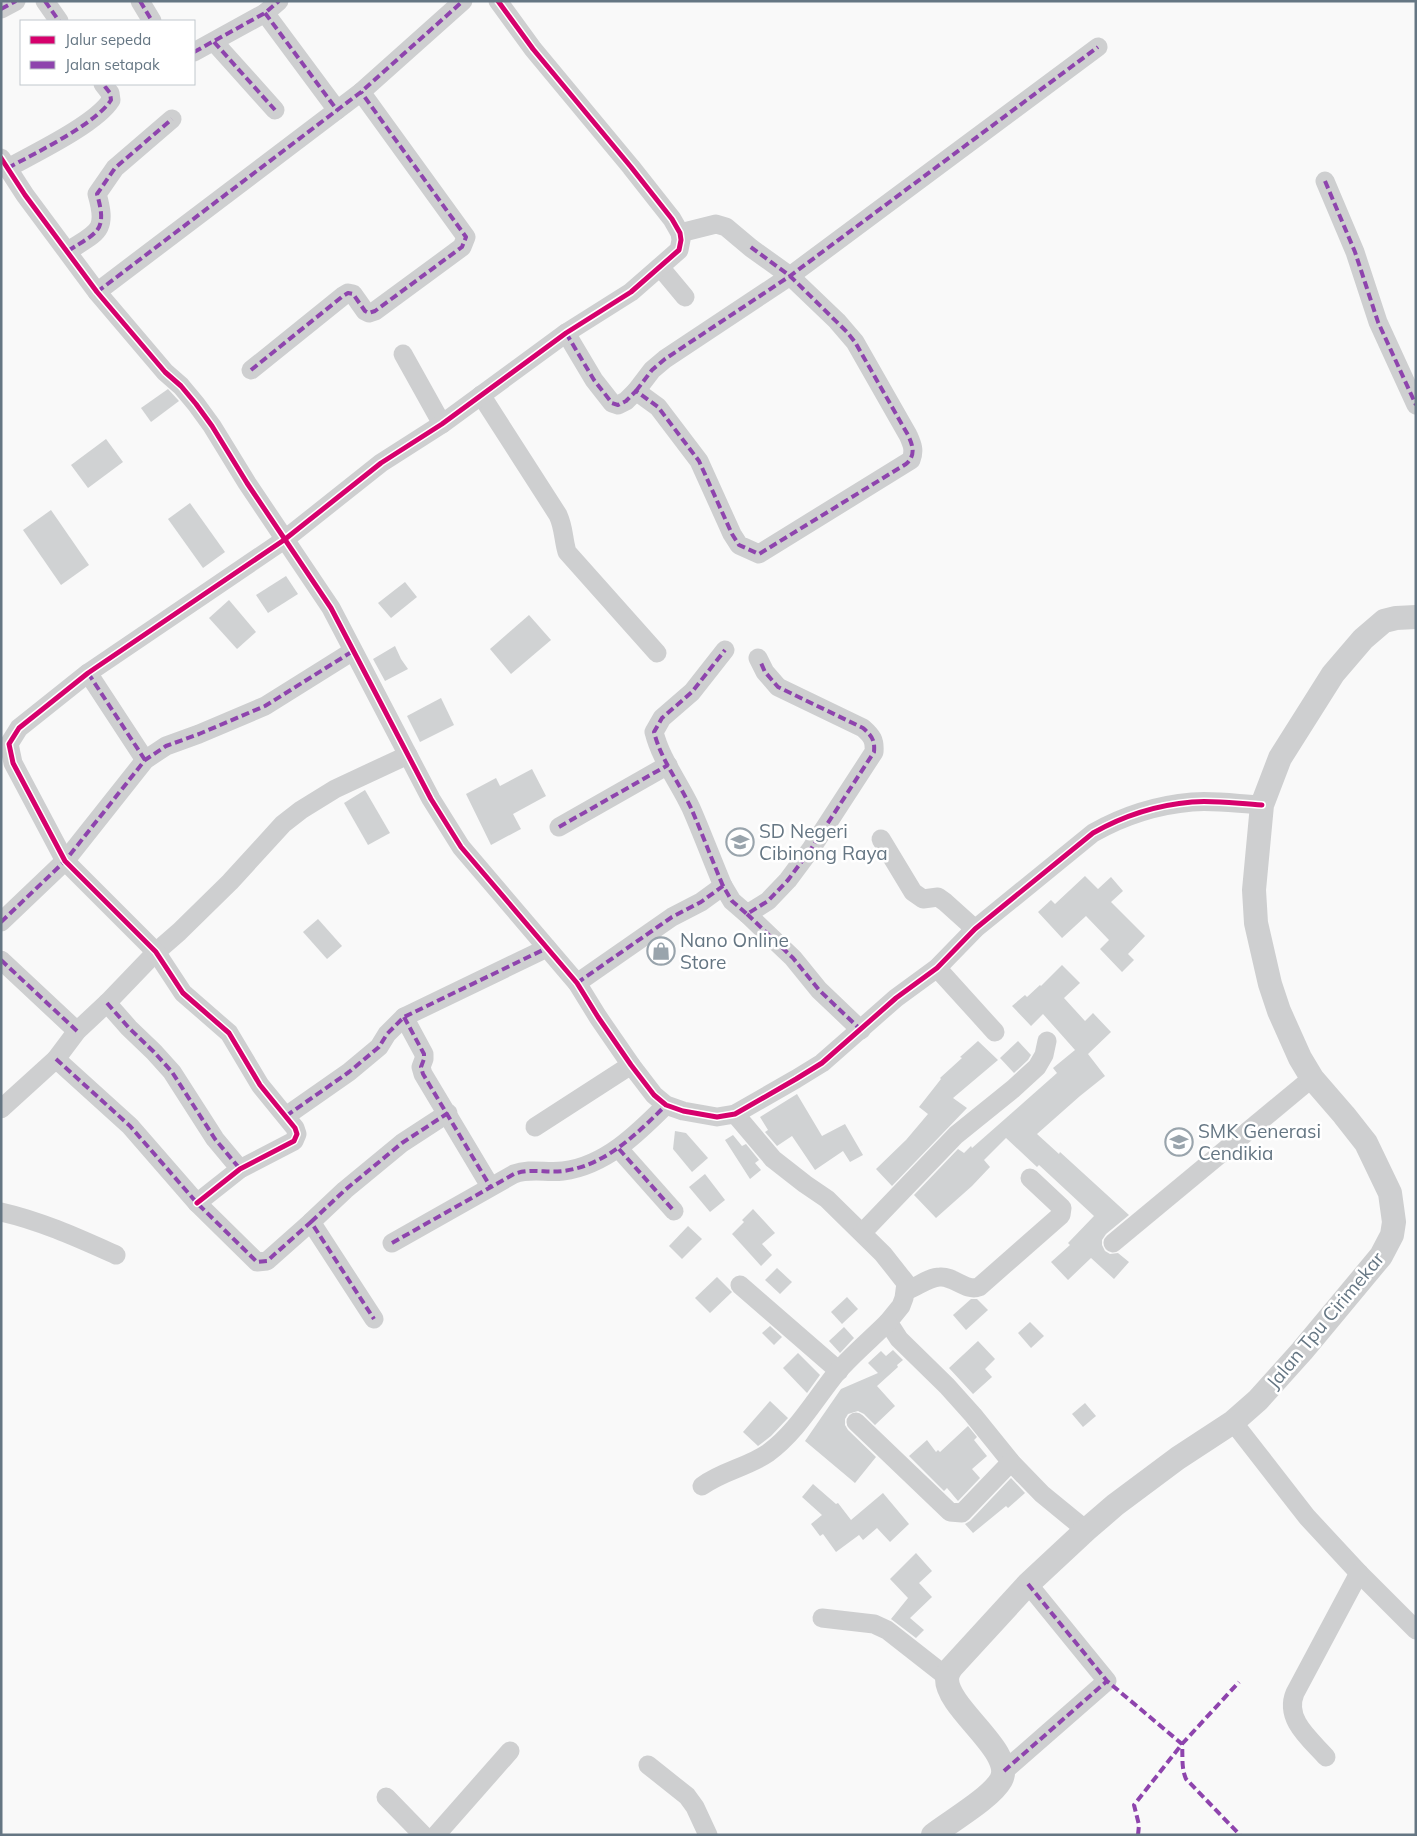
<svg xmlns="http://www.w3.org/2000/svg" width="1417" height="1836" viewBox="0 0 1417 1836" font-family="Mulish,sans-serif">
	<style>
		.building { fill: #d0d2d3 }
		.lines { fill: none; stroke-linecap: round; stroke-linejoin: round }
		.minor { stroke: #cecfd0; stroke-width: 19 }
		.tertiary { stroke: #cecfd0; stroke-width: 24 }
		.quiet { stroke: #8e44ad; stroke-width: 4; stroke-dasharray: 8 4; stroke-linecap: butt }
		.cycleway-casing { stroke: #fff; stroke-width: 8 }
		.cycleway { stroke: #d6006c; stroke-width: 5 }
		.labels { text-anchor: middle; stroke-width: 5; stroke-linejoin: round; paint-order: stroke }
		.poi-label { font-size: 19px; fill: #657683; stroke: #fff; text-anchor: start }
		.street-label { font-size: 19px; fill: #657683; stroke: #fff }
	</style>
	<rect width="100%" height="100%" fill="#f9f9f9"/>
	<g class="building">
		<polygon points="168,389 179,401 151,422 141,408"/>
		<polygon points="106,439 123,462 88,488 71,465"/>
		<polygon points="190,503 225,552 203,568 168,519"/>
		<polygon points="51,510 89,565 61,585 23,530"/>
		<polygon points="286,576 298,594 268,613 256,595"/>
		<polygon points="405,582 417,597 391,618 378,603"/>
		<polygon points="229,600 256,632 237,649 209,618"/>
		<polygon points="529,615 551,640 511,674 490,649"/>
		<polygon points="395,646 401,659 408,669 385,681 373,659"/>
		<polygon points="441,698 454,725 420,742 407,716"/>
		<polygon points="532,769 546,796 513,814 521,829 491,845 466,794 496,778 500,786"/>
		<polygon points="365,790 390,833 368,845 344,803"/>
		<polygon points="1085,876 1098,889 1111,877 1123,891 1111,902 1145,936 1128,954 1134,960 1122,972 1100,949 1109,940 1086,916 1062,938 1038,912 1051,900 1055,904"/>
		<polygon points="318,919 342,946 327,959 303,932"/>
		<polygon points="1062,965 1080,983 1064,998 1085,1021 1093,1013 1111,1032 1088,1054 1105,1076 1080,1096 1037,1134 1059,1154 1060,1152 1129,1215 1106,1234 1102,1240 1102,1245 1105,1251 1110,1254 1118,1253 1129,1262 1114,1279 1091,1258 1068,1280 1051,1262 1070,1245 1068,1243 1094,1216 1039,1165 1037,1167 1006,1138 984,1160 990,1167 972,1186 936,1218 914,1195 958,1149 964,1153 971,1146 972,1148 1057,1073 1053,1068 1075,1050 1043,1014 1031,1026 1012,1006 1025,995 1027,997 1040,985 1041,986"/>
		<polygon points="978,1041 998,1060 953,1098 967,1108 892,1186 876,1169 906,1140 928,1114 919,1107 941,1079 940,1078 962,1058 960,1057"/>
		<polygon points="1018,1041 1031,1055 1028,1060 1014,1073 1000,1058"/>
		<polygon points="797,1094 822,1136 845,1124 863,1155 850,1162 843,1151 815,1170 792,1136 777,1146 765,1132 768,1130 760,1117"/>
		<polygon points="675,1131 686,1133 708,1158 692,1172 673,1149"/>
		<polygon points="733,1135 742,1146 746,1144 759,1160 755,1163 761,1170 750,1179 725,1140"/>
		<polygon points="705,1174 725,1200 710,1212 689,1187"/>
		<polygon points="753,1209 775,1233 762,1244 772,1255 761,1266 732,1234 744,1222 742,1220"/>
		<polygon points="688,1226 702,1239 682,1259 669,1246"/>
		<polygon points="777,1268 792,1282 780,1294 765,1280"/>
		<polygon points="717,1277 732,1292 710,1313 695,1298"/>
		<polygon points="847,1297 858,1309 842,1324 831,1312"/>
		<polygon points="971,1299 977,1299 988,1310 966,1330 953,1315"/>
		<polygon points="1030,1322 1044,1336 1031,1348 1018,1333"/>
		<polygon points="770,1326 782,1337 774,1345 762,1333"/>
		<polygon points="844,1327 854,1338 840,1353 829,1341"/>
		<polygon points="978,1341 995,1359 985,1369 992,1377 973,1394 949,1368"/>
		<polygon points="893,1350 903,1360 897,1365 898,1367 877,1386 895,1406 875,1425 864,1414 858,1411 848,1414 845,1419 845,1425 848,1430 876,1457 855,1483 805,1441 841,1389 878,1373 868,1363 881,1351 886,1356"/>
		<polygon points="798,1353 820,1375 807,1393 783,1368"/>
		<polygon points="770,1401 788,1418 771,1436 758,1446 743,1432"/>
		<polygon points="1085,1403 1096,1416 1083,1427 1072,1414"/>
		<polygon points="968,1426 977,1437 974,1440 987,1456 972,1469 980,1478 958,1501 947,1488 944,1491 909,1456 927,1440 936,1452 938,1450 940,1452"/>
		<polygon points="1011,1478 1025,1493 1008,1508 1006,1506 973,1533 965,1524 970,1521"/>
		<polygon points="813,1484 836,1504 838,1503 851,1520 883,1493 909,1524 890,1542 877,1528 863,1540 859,1535 836,1552 823,1534 820,1536 811,1524 822,1515 802,1497"/>
		<polygon points="916,1553 932,1571 919,1583 932,1597 910,1618 924,1630 916,1638 891,1619 908,1598 890,1579"/>
	</g>
	<g class="lines">
		<g class="minor">
			<polyline points="45,1 59,21"/>
			<polyline points="140,1 152,21"/>
			<polyline points="1,9 16,1"/>
			<polyline points="265,13 337,110"/>
			<polyline points="214,42 275,110"/>
			<polyline points="194,52 265,13 279,1"/>
			<path d="M 1,158 L 25,195 L 97,292 L 165,372 L 181,386 L 196,404 L 212,426 L 247,483 L 331,608 L 431,799 L 461,847 L 577,983 L 598,1017 L 631,1065 L 654,1095 L 666,1105 L 683,1111 L 717,1117 L 735,1114 L 796,1079 L 822,1063 L 896,998 L 937,968 L 975,929 L 1093,833 C 1123,816 1157,805 1192,802 C 1215,800 1239,804 1262,805"/>
			<path d="M 8,168 C 35,153 96,124 111,100 L 110,93 L 103,84"/>
			<polyline points="1325,181 1355,252 1378,322 1416,405"/>
			<path d="M 68,251 C 97,232 108,232 97,194 L 115,168 L 172,119"/>
			<polyline points="660,267 685,297"/>
			<polyline points="97,292 361,92 463,1"/>
			<path d="M 566,333 L 594,380 L 612,403 L 618,405 L 626,401 L 636,391 L 658,407 L 699,461 L 732,534 L 739,545 L 759,554 L 911,460 C 915,450 912,444 908,435 L 855,342 L 837,321 L 790,276 L 751,248 L 726,227 L 716,224 L 680,233"/>
			<polyline points="403,354 442,424"/>
			<polyline points="251,370 343,296 348,293 353,294 365,311 369,313 375,311 462,247 466,237 361,92"/>
			<polyline points="636,391 652,370 665,359 790,276 1098,47"/>
			<path d="M 481,395 L 558,515 C 564,528 563,538 567,552 L 657,653"/>
			<polyline points="88,673 145,760"/>
			<polyline points="559,827 668,765"/>
			<polyline points="881,839 913,892 923,899 938,897 945,902 975,929"/>
			<path d="M 723,886 C 712,860 702,833 691,808 C 679,782 661,760 654,732 L 662,718 L 692,692 L 725,650"/>
			<polyline points="747,914 793,958 819,990 861,1030"/>
			<polyline points="1,922 65,861 145,760 166,746 199,734 265,706 353,651"/>
			<polyline points="1,960 77,1031"/>
			<polyline points="937,968 995,1032"/>
			<path d="M 577,983 L 672,917 L 701,902 L 723,886 L 732,901 L 747,914 L 768,901 L 788,880 L 811,849 L 874,752 C 875,740 872,736 863,728 L 778,687 L 765,672 L 758,658"/>
			<polyline points="107,1003 129,1028 154,1052 172,1072 215,1139 240,1169"/>
			<polyline points="404,1017 424,1054 424,1059 421,1067 423,1074 490,1186"/>
			<polyline points="56,1059 130,1126 197,1203 257,1262 267,1261 311,1222 374,1319"/>
			<polyline points="1,1109 56,1059 77,1031 107,1003 156,952 179,932 230,882 283,824 301,810 335,789 408,755"/>
			<polyline points="735,1114 773,1159 805,1184 827,1199 883,1254 902,1278 906,1283 904,1298 901,1306 888,1322 899,1339 947,1386 973,1415 1011,1462 1042,1494 1086,1530"/>
			<polyline points="286,1116 349,1072 379,1047 387,1034 404,1017 547,948"/>
			<polyline points="535,1127 631,1065"/>
			<polyline points="619,1149 674,1211"/>
			<polyline points="197,1203 240,1169 294,1141 297,1134 295,1128 260,1085 229,1033 183,993 156,952 65,861 13,763 9,744 19,728 88,673 284,540 381,463 442,424 566,333 631,292 679,250 681,240 680,233 672,219 631,167 533,49 498,1"/>
			<path d="M 1,1212 C 41,1221 78,1238 116,1255"/>
			<polyline points="311,1222 345,1190 402,1143 448,1113"/>
			<polyline points="862,1233 956,1135 1013,1089 1037,1067 1044,1055 1047,1041"/>
			<path d="M 392,1243 L 514,1174 C 530,1168 546,1173 563,1171 C 605,1166 638,1133 666,1105"/>
			<polyline points="1113,1243 1312,1078"/>
			<polyline points="740,1285 839,1371"/>
			<path d="M 906,1291 C 917,1287 929,1277 940,1277 C 954,1276 966,1292 979,1287 L 1061,1215 L 1062,1208 L 1030,1178"/>
			<polyline points="856,1422 950,1512 962,1513 1011,1462"/>
			<polyline points="1233,1422 1307,1517 1359,1573 1416,1630"/>
			<path d="M 702,1486 C 722,1471 748,1467 768,1453 C 797,1432 815,1399 838,1371 C 853,1354 871,1339 888,1322"/>
			<polyline points="822,1618 874,1624 887,1630 947,1677"/>
			<path d="M 1326,1757 C 1310,1739 1284,1719 1295,1693 L 1359,1573"/>
			<polyline points="648,1765 687,1796 695,1807 708,1835"/>
			<polyline points="1004,1771 1107,1681 1028,1584"/>
			<polyline points="386,1797 423,1835"/>
			<polyline points="436,1835 510,1751"/>
		</g>
		<path class="tertiary" d="M 933,1835 C 951,1821 991,1798 1001,1780 C 1016,1752 947,1709 947,1679 C 947,1675 949,1671 951,1668 L 1028,1584 L 1086,1530 L 1115,1505 L 1178,1458 L 1233,1422 L 1258,1400 L 1302,1351 L 1381,1256 L 1392,1235 L 1394,1222 L 1390,1193 L 1366,1143 L 1344,1115 L 1312,1078 L 1300,1058 L 1279,1011 L 1270,984 L 1256,923 L 1254,890 L 1262,805 L 1280,758 L 1333,674 L 1363,639 L 1384,621 L 1396,618 L 1416,617"/>
		<g class="quiet">
			<polyline points="45,1 59,21"/>
			<polyline points="140,1 152,21"/>
			<polyline points="1,9 16,1"/>
			<polyline points="265,13 337,110"/>
			<polyline points="214,42 275,110"/>
			<polyline points="194,52 265,13 279,1"/>
			<path d="M 8,168 C 35,153 96,124 111,100 L 110,93 L 103,84"/>
			<polyline points="1325,181 1355,252 1378,322 1416,405"/>
			<path d="M 68,251 C 97,232 108,232 97,194 L 115,168 L 172,119"/>
			<polyline points="97,292 361,92 463,1"/>
			<path d="M 566,333 L 594,380 L 612,403 L 618,405 L 626,401 L 636,391 L 658,407 L 699,461 L 732,534 L 739,545 L 759,554 L 906,464 C 916,455 913,446 908,435 L 855,342 L 847,332 L 790,276 L 748,245"/>
			<polyline points="251,370 343,296 348,293 353,294 365,311 369,313 375,311 462,247 466,237 361,92"/>
			<polyline points="636,391 652,370 665,359 790,276 1098,47"/>
			<polyline points="88,673 145,760"/>
			<polyline points="559,827 668,765"/>
			<path d="M 723,886 C 712,860 702,833 691,808 C 679,782 661,760 654,732 L 662,718 L 692,692 L 725,650"/>
			<polyline points="747,914 793,958 819,990 861,1030"/>
			<polyline points="1,922 65,861 145,760 166,746 199,734 265,706 353,651"/>
			<polyline points="1,960 77,1031"/>
			<path d="M 577,983 L 672,917 L 701,902 L 723,886 L 732,901 L 747,914 L 768,901 L 788,880 L 811,849 L 874,752 C 875,740 872,736 863,728 L 778,687 L 765,672 L 761,663"/>
			<polyline points="107,1003 129,1028 154,1052 172,1072 215,1139 240,1169"/>
			<polyline points="404,1017 424,1054 424,1059 421,1067 423,1074 490,1186"/>
			<polyline points="56,1059 130,1126 197,1203 257,1262 267,1261 311,1222 374,1319"/>
			<polyline points="286,1116 349,1072 379,1047 387,1034 404,1017 547,948"/>
			<polyline points="619,1149 674,1211"/>
			<polyline points="311,1222 345,1190 402,1143 448,1113"/>
			<path d="M 392,1243 L 514,1174 C 530,1168 546,1173 563,1171 C 605,1166 638,1133 666,1105"/>
			<path d="M 1028,1584 L 1107,1681 L 1182,1744 C 1183,1757 1181,1767 1186,1779 L 1240,1835"/>
			<polyline points="1004,1771 1107,1681"/>
			<polyline points="1138,1835 1139,1825 1134,1805 1182,1744 1239,1682"/>
		</g>
		<g class="cycleway-casing">
			<g id="cycleway">
				<path d="M 1,158 L 25,195 L 97,292 L 165,372 L 181,386 L 196,404 L 212,426 L 247,483 L 331,608 L 431,799 L 461,847 L 577,983 L 598,1017 L 631,1065 L 654,1095 L 666,1105 L 683,1111 L 717,1117 L 735,1114 L 796,1079 L 822,1063 L 896,998 L 937,968 L 975,929 L 1093,833 C 1123,816 1157,805 1192,802 C 1215,800 1239,804 1262,805"/>
				<polyline points="197,1203 240,1169 294,1141 297,1134 295,1128 260,1085 229,1033 183,993 156,952 65,861 13,763 9,744 19,728 88,673 284,540 381,463 442,424 566,333 631,292 679,250 681,240 680,233 672,219 631,167 533,49 498,1"/>
			</g>
		</g>
		<use href="#cycleway" class="cycleway"/>
	</g>
	<defs>
		<g id="school-ring" transform="scale(1.4375)"><circle r="9.5" fill="#fff" stroke="#99a4ac" stroke-width="1.5"/><path d="M0-5L7-2L0 1L-7-2ZM-4 1L0 2.5L4 1V4Q0 6-4 4Z" fill="#99a4ac"/></g>
		<g id="shop-ring" transform="scale(1.4375)"><circle r="9.5" fill="#fff" stroke="#99a4ac" stroke-width="1.5"/><path d="M-5-2.5h2.3a2.7 3.5 0 0 1 5.4 0H5L5.5 6h-11ZM-1.5-2.5h3a1.5 2.3 0 0 0-3 0Z" fill="#99a4ac"/></g>
	</defs>
	<g fill-rule="evenodd">
		<use href="#school-ring" x="740" y="842"/>
		<use href="#shop-ring" x="661" y="951"/>
		<use href="#school-ring" x="1179" y="1142"/>
	</g>
	<g class="labels">
		<g class="poi-label">
			<text x="759" y="838">SD Negeri<tspan x="759" dy="22">Cibinong Raya</tspan></text>
			<text x="680" y="947">Nano Online<tspan x="680" dy="22">Store</tspan></text>
			<text x="1198" y="1138">SMK Generasi<tspan x="1198" dy="22">Cendikia</tspan></text>
		</g>
		<g class="street-label">
			<text transform="translate(1325 1320) rotate(-50)" y="7">Jalan Tpu Cirimekar</text>
		</g>
	</g>
	<rect width="1417" height="1836" fill="none" stroke="#657683" stroke-width="5"/>
	<rect x="20" y="20" width="175" height="65" fill="#ffffff" stroke="#c1c8cd"/>
	<rect x="30" y="36" width="25" height="8" fill="#d6006c" stroke="#c1c8cd"/>
	<text x="65" y="45" font-size="15" fill="#657683">Jalur sepeda</text>
	<rect x="30" y="61" width="25" height="8" fill="#8e44ad" stroke="#c1c8cd"/>
	<text x="65" y="70" font-size="15" fill="#657683">Jalan setapak</text>
</svg>
